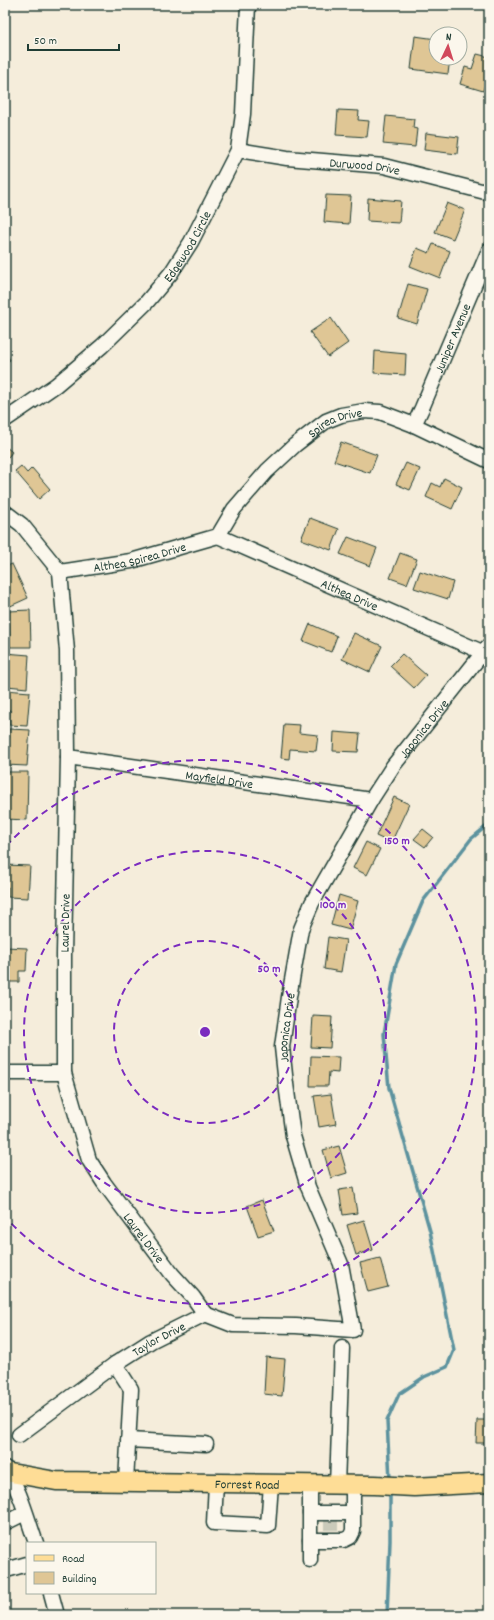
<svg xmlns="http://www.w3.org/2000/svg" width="494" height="1620" viewBox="0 0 494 1620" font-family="Dekko,sans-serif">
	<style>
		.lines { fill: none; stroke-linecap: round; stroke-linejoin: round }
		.stream { stroke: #5c929e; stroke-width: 3.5 }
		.building { fill: #dfc695; stroke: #1f3d34 }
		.minor-tunnel { stroke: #cacaba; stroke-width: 14; stroke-dasharray: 14 7; stroke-linecap: butt }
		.minor-casing { stroke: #1f3d34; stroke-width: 17 }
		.major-casing { stroke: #1f3d34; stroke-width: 21 }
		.minor { stroke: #fbf7ec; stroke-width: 14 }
		.major { stroke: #fedd96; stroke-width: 18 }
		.ring { fill: none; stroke: #7b2cbf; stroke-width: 2; stroke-dasharray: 7 5 }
		.labels { text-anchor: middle; stroke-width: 3; stroke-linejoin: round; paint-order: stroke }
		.street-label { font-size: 13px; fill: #1f3d34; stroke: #fbf7ec }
		.centre { fill: #7b2cbf; stroke: #fbf7ec; stroke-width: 2 }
		.ring-label { font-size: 12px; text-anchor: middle; font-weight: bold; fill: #7b2cbf; stroke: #fbf7ec; stroke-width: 3; stroke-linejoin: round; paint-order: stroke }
	</style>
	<rect width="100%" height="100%" fill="#f5eddb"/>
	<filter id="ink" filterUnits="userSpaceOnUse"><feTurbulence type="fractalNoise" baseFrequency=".025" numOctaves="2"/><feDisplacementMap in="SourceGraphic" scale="8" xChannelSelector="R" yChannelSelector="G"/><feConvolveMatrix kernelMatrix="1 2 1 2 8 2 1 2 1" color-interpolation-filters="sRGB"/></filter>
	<g filter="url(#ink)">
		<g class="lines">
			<g class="stream">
				<polyline points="390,1480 387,1421 399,1394 424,1377 447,1367 454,1350 430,1231 389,1088 384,1034 396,964 423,901 471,839 489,824"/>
				<polyline points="387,1615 390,1541 390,1490"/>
			</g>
		</g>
		<g class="building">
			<polygon points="415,36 436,39 436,58 450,58 448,74 411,69"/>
			<polygon points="477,54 489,57 489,71 483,91 460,84 465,67 472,69"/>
			<polygon points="338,110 359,111 358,120 369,121 367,137 336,135"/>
			<polygon points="386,116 414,119 413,128 417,129 415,147 383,144"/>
			<polygon points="426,133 459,137 457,154 424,150"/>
			<polygon points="326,195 351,196 349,224 324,222"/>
			<polygon points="368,198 401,201 399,223 367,221"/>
			<polygon points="447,203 465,210 453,239 435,232"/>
			<polygon points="433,244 450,251 440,278 410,266 417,248 429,253"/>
			<polygon points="408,284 427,289 417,324 398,318"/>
			<polygon points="331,318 348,343 328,357 310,332"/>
			<polygon points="375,351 406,354 405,375 374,373"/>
			<polygon points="5,352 10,360 5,363"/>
			<polygon points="341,442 377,455 370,473 334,461"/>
			<polygon points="5,446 12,452 6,460 5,459"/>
			<polygon points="406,463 420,469 410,490 396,484"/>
			<polygon points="21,466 27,473 32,468 50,489 39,499 15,471"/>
			<polygon points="444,478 462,487 452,509 426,497 432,483 440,487"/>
			<polygon points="310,518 339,529 331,550 301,539"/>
			<polygon points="348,537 377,548 370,566 340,554"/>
			<polygon points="400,553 417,559 407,584 390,578"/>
			<polygon points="12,564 28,598 6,608 5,605 5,567"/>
			<polygon points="420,571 453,582 448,599 414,588"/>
			<polygon points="30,610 31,647 10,647 9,611"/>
			<polygon points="310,624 337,636 331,652 303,641"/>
			<polygon points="354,633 382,646 370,672 342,659"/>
			<polygon points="5,653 29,655 27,688 7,686 8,669 5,668"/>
			<polygon points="402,654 426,675 414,688 390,666"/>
			<polygon points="5,690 30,692 27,726 9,725 10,710 5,710"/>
			<polygon points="284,724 300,725 299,733 318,735 316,751 290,749 289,759 281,758"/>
			<polygon points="9,729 30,730 27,766 5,765 5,738 9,738"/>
			<polygon points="334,732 360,734 358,752 333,751"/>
			<polygon points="5,772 28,772 27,820 5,819"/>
			<polygon points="394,797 409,804 391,843 376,836"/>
			<polygon points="423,829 433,837 425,847 414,839"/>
			<polygon points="366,842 380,849 367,875 353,868"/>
			<polygon points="5,865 30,866 28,898 8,897 8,887 5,887"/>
			<polygon points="339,895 358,901 350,930 331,925"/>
			<polygon points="328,937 346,940 341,972 324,969"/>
			<polygon points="5,947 27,948 26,971 19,971 19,982 5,982"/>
			<polygon points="313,1016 332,1017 330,1048 311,1047"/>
			<polygon points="311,1056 339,1057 338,1073 329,1072 328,1086 310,1086"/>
			<polygon points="331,1094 336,1124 319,1127 314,1096"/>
			<polygon points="339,1146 347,1173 331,1178 323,1150"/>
			<polygon points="489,1180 489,1192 485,1191"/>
			<polygon points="353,1188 357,1213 343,1215 339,1190"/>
			<polygon points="262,1200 274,1231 258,1236 247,1206"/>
			<polygon points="364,1220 373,1250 356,1255 347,1225"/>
			<polygon points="380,1258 388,1287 368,1292 360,1263"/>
			<polygon points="266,1357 285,1359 282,1396 264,1394"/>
			<polygon points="477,1420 489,1420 489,1443 476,1443"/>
		</g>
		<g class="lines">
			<polyline class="minor-tunnel" points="331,1519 331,1530"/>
			<g class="minor-casing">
				<g id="minor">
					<path id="s1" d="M 238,150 L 287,158 L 384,166 L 489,193"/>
					<path id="s2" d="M 5,420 L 56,385 L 102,346 L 146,303 L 171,273 L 191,242 L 238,150 L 243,114 L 248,5"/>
					<path id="s3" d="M 414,425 L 422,408 L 489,250"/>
					<path id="s4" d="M 5,512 L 22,525 L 60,572 L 67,651 L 68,757 L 64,954 L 64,1073 L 89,1160 L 104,1183 L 172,1274 L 193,1297 L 205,1314"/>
					<path id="s5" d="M 218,536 L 234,509 L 267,471 L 295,445 L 326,421 L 341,415 L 364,411 L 380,412 L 414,425 L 489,461"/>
					<path id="s6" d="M 218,536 L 482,652"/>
					<path id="s7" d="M 60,572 L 131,561 L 218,536"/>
					<path id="s8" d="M 68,757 L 371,800"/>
					<polyline points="5,1073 64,1073"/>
					<polyline points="115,1364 131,1389 126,1482"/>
					<path id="s9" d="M 19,1435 L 115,1364 L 151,1341 L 205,1314 L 233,1325 L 296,1326 L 353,1330 L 341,1264 L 308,1187 L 293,1136 L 286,1084 L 282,1047 L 289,997 L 301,929 L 312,903 L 371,800 L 393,766 L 489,645"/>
					<polyline points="128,1440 206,1444"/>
					<path d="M 5,1468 C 19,1486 28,1521 36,1543"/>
					<polyline points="216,1483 214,1523 268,1526 271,1484"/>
					<polyline points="310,1484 310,1560"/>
					<polyline points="337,1485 342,1348"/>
					<polyline points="310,1513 353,1513"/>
					<polyline points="5,1523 25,1513"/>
					<polyline points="310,1540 344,1540 350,1537 353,1531 353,1485"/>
					<polyline points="5,1567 10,1569 27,1564"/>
					<polyline points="51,1593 57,1615"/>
				</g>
			</g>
			<g class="major-casing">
				<g id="major">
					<path id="s10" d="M 5,1472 L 56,1481 L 375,1485 L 414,1487 L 489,1483"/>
				</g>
			</g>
			<use href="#minor" class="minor"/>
			<use href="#major" class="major"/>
		</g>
	</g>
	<g class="ring">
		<circle cx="205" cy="1032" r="91"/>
		<circle cx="205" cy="1032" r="181"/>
		<path d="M6 846A272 272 0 1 1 6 1218"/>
	</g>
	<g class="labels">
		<g class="street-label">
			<text dy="5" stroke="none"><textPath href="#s1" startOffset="128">Durwood Drive</textPath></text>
			<text dy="5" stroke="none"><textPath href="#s2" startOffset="254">Edgewood Circle</textPath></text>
			<text dy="5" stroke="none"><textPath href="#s3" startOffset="95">Juniper Avenue</textPath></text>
			<text dy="5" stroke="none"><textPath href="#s5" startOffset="167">Spirea Drive</textPath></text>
			<text dy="5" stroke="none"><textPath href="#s7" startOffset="81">Althea Spirea Drive</textPath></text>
			<text dy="5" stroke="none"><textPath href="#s6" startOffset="144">Althea Drive</textPath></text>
			<text dy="5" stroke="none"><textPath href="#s9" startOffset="1022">Japonica Drive</textPath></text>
			<text dy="5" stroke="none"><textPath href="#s8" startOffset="153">Mayfield Drive</textPath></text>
			<text transform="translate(64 923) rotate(-89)" y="5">Laurel Drive</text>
			<text dy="5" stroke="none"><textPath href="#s9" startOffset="686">Japonica Drive</textPath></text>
			<text dy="5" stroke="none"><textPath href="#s4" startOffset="769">Laurel Drive</textPath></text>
			<text dy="5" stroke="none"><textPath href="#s9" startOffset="170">Taylor Drive</textPath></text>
			<text dy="5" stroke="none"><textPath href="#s10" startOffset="243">Forrest Road</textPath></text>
		</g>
	</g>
	<circle cx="205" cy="1032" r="6" class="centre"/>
	<g class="ring-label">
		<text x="397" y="844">150 m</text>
		<text x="333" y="908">100 m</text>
		<text x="269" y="972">50 m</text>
	</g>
	<rect width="494" height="1620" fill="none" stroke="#fbf7ec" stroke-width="20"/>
	<rect x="10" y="10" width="474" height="1600" fill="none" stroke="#1f3d34" stroke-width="1.5" filter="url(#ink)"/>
	<rect x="26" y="1542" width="130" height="52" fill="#fbf7ec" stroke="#a3ada2"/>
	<rect x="34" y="1555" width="20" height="6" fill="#fedd96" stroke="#a3ada2"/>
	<text x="62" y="1562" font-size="12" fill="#1f3d34">Road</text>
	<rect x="34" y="1572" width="20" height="12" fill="#dfc695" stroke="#a3ada2"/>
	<text x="62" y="1582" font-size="12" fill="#1f3d34">Building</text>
	<g transform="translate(448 46) rotate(4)"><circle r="19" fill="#fbf7ec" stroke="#a3ada2"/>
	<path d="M0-3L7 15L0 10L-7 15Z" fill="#d1495b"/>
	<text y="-6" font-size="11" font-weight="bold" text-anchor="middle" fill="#1f3d34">N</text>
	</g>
	<path d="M28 44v6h91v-6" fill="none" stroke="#1f3d34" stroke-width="2"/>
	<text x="34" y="44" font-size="12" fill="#1f3d34" stroke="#fbf7ec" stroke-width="3" paint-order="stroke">50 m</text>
</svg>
